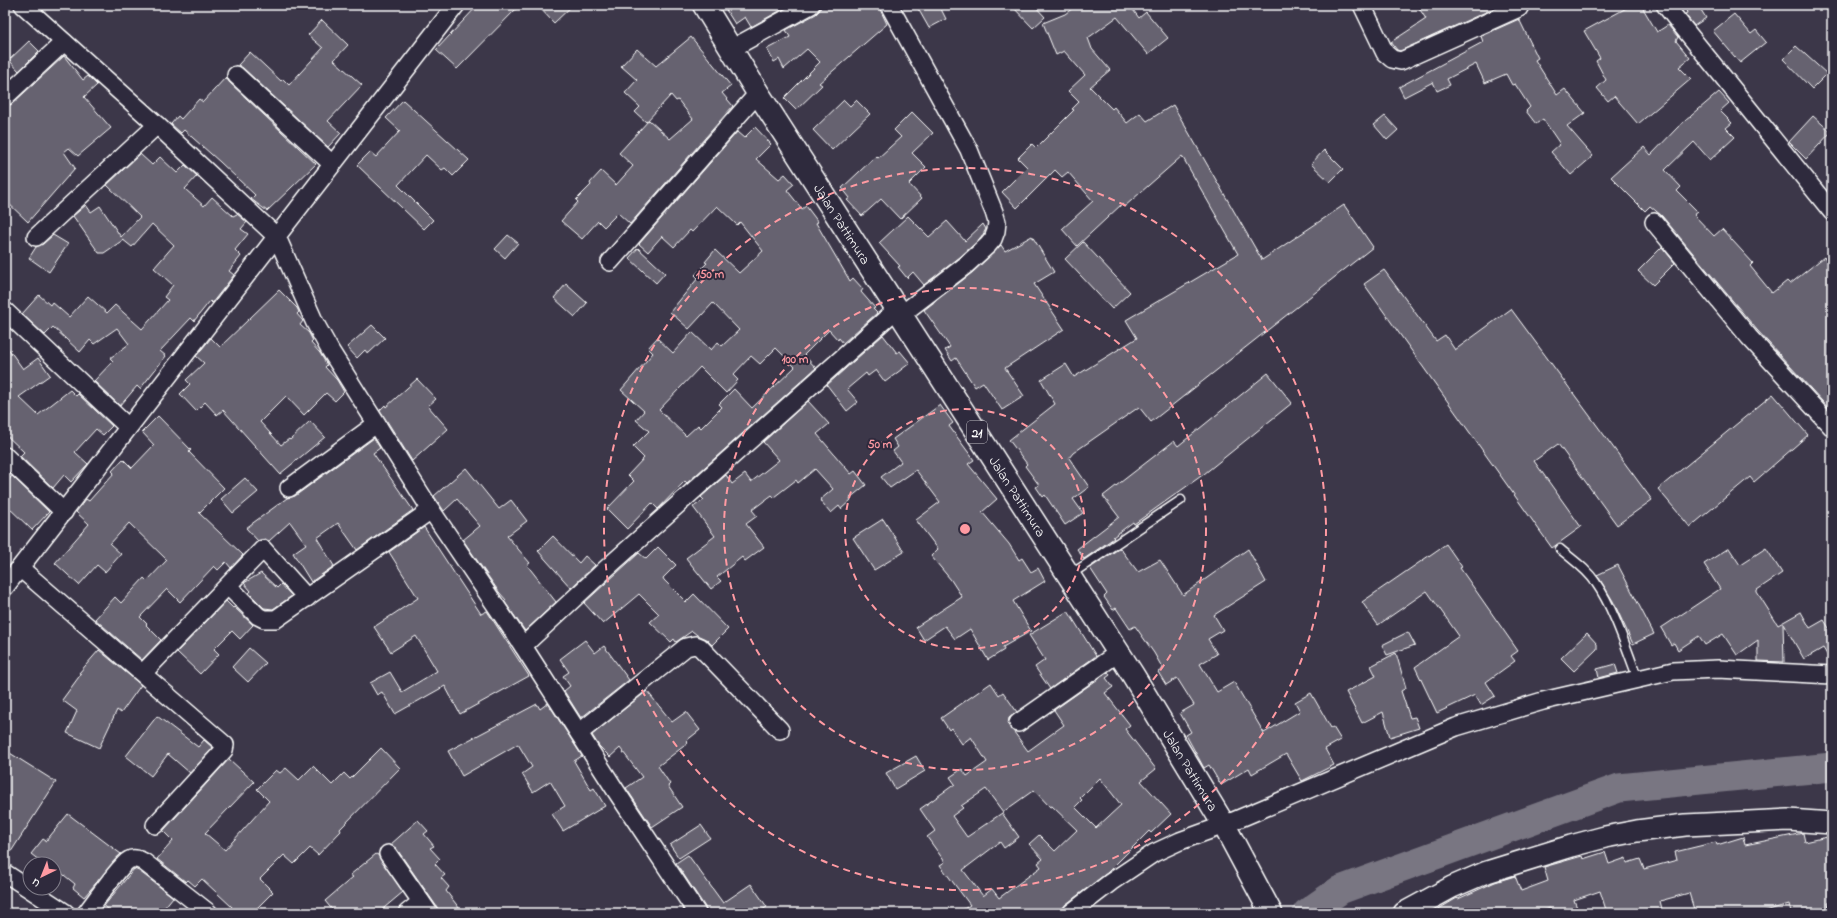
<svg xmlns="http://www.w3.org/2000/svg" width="1837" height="918" viewBox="0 0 1837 918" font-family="'Indie Flower',sans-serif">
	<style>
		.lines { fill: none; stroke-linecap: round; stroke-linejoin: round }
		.river { stroke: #797682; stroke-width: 29 }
		.building { fill: #666270; stroke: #fff; fill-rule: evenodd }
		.service-casing { stroke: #fff; stroke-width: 11 }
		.minor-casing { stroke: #fff; stroke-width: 20 }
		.tertiary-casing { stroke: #fff; stroke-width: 24 }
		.trunk-casing { stroke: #fff; stroke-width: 25 }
		.service { stroke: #2f2a3d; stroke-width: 8 }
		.minor { stroke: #2f2a3d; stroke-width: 17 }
		.tertiary { stroke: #2f2a3d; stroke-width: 21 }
		.trunk { stroke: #2f2a3d; stroke-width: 22 }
		.ring { fill: none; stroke: #ff9aa2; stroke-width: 2; stroke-dasharray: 7 5 }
		.labels { text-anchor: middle; stroke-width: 4; stroke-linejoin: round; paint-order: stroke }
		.shield { fill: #2f2a3d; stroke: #c1bfc5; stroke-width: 1 }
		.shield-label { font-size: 13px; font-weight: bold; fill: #fff }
		.street-label { font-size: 14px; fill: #fff; stroke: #2f2a3d }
		.centre { fill: #ff9aa2; stroke: #2f2a3d; stroke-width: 2 }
		.ring-label { font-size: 12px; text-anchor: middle; font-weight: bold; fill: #ff9aa2; stroke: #2f2a3d; stroke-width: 4; stroke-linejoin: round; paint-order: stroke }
	</style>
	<rect width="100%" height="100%" fill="#3c3749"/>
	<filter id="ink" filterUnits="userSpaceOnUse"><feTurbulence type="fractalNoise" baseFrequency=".025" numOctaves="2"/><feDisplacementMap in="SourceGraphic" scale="8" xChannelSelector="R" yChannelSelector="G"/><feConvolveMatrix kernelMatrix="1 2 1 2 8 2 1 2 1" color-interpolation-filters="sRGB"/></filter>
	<g filter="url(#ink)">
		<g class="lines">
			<polyline class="river" points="1307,913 1340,890 1619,788 1832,767"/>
		</g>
		<g class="building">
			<polygon points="478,5 520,5 457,69 436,50"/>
			<polygon points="537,5 573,5 554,23"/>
			<polygon points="723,5 790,5 751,27 745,17 735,24"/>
			<polygon points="821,5 878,5 887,24 819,83 822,85 796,110 784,98 820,62 807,49 784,69 779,59 774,62 767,49 790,37 786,30 816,14 820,10"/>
			<polygon points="916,5 939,5 946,19 929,28"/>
			<polygon points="1011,5 1034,5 1045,17 1033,28"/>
			<polygon points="1077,5 1134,5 1131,7 1139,18 1146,12 1168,38 1148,54 1117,17 1088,38 1092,49 1110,70 1090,87 1112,109 1114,107 1127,123 1140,113 1147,121 1173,105 1262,260 1344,205 1373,247 1151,422 1139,407 1073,453 1069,458 1089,487 1073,499 1083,513 1065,525 1045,495 1043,497 1036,487 1039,485 1025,466 1027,464 1009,440 1055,404 1041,380 1066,364 1074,377 1137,338 1126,320 1238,254 1182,156 1124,207 1122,204 1077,246 1062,229 1093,201 1068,172 1062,177 1055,170 1017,208 1002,192 1027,167 1018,158 1032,144 1036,148 1074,110 1072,109 1079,102 1068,91 1085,75 1064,51 1056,55 1043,23 1065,14"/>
			<polygon points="1417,5 1501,5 1400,51 1397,50 1391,42 1426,19"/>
			<polygon points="1632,5 1641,5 1657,32 1668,25 1678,37 1676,41 1690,58 1679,67 1691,79 1638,124 1614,96 1608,101 1597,88 1606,80 1596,61 1600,58 1584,31"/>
			<polygon points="1694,5 1698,5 1706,18 1694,26 1685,14 1687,13 1686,10"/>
			<polygon points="1734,14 1751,34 1756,30 1766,42 1740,63 1713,31"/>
			<polygon points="1519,19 1538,58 1535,60 1557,95 1565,89 1585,113 1567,126 1593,156 1571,175 1551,152 1560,144 1543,119 1536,124 1526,111 1530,107 1515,84 1512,85 1506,74 1485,83 1476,64 1447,79 1450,85 1437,91 1433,82 1404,97 1399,87 1483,42 1481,36"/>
			<polygon points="322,20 348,45 334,60 362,85 328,121 341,133 328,147 243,68 238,65 250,52 281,81 283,79 289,85 323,48 308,35"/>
			<polygon points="691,37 731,86 722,93 733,106 630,224 618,213 604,227 598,221 582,239 561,221 578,202 576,200 591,185 590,183 601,171 616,185 633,166 619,153 649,120 670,139 693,119 678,100 676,101 671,95 646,122 635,112 640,107 625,93 637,80 621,66 637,49 656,66"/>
			<polygon points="29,41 39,51 19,71 9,60"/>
			<polygon points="1796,46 1827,74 1812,89 1783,59"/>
			<polygon points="64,56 83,80 88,76 97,85 84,97 111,128 78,156 69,148 64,152 75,168 28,222 5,200 5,107 12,104"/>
			<polygon points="226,77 229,82 316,164 267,211 251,199 255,195 220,162 184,130 181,133 171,124 178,116 181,119 199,99 203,102"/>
			<polygon points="1719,92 1729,103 1720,111 1732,123 1726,128 1735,137 1710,160 1694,142 1665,170 1681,187 1677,191 1698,212 1694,215 1714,236 1722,229 1753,263 1750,266 1772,293 1787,281 1790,284 1824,257 1832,267 1832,412 1757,330 1662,216 1650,206 1645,211 1611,177 1644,147 1651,155 1678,127"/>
			<polygon points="403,100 469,160 453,176 445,168 442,170 426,155 398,185 433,220 424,229 357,165 370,152 376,157 400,131 386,118"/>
			<polygon points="844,100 850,106 856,100 870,114 832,150 813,130"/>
			<polygon points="912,112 933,133 912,153 926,167 909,184 922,198 900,219 881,199 862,216 847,200 850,198 842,188 876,156 878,158 901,137 894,130"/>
			<polygon points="1385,116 1398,130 1387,140 1374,125"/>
			<polygon points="1813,116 1831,132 1806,159 1789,142"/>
			<path d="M 755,127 L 771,144 L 756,159 L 779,179 L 785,174 L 794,184 L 787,190 L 802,209 L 806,206 L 818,222 L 816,223 L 850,281 L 853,278 L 863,289 L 861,292 L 875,308 L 873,309 L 877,313 L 843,343 L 839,338 L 838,340 L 829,330 L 804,355 L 816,368 L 687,483 L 685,481 L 658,509 L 652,503 L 627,529 L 607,509 L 634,481 L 628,475 L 644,458 L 633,447 L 649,431 L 636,420 L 644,411 L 621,390 L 653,353 L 648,348 L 657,338 L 673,353 L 692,332 L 711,350 L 718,342 L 722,346 L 739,330 L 713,303 L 689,329 L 670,312 L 698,278 L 695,275 L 707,263 L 705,262 L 715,250 L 739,273 L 763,251 L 740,222 L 737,225 L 717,206 L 692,232 L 690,230 L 674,247 L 662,236 L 648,252 L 639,244 L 737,132 L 744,138 ZM 776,348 L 795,367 L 752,408 L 734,389 L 719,404 L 722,407 L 701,428 L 698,425 L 686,436 L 659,410 L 700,367 L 726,393 L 738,380 L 733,375 L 751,356 L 760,364 Z"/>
			<polygon points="1324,150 1343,169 1330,182 1311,164"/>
			<polygon points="140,154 152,165 160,157 177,173 185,165 197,176 185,189 204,206 212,197 233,216 237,214 247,222 241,229 248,234 235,250 241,256 229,271 234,275 212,303 210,301 194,321 191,318 160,351 166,356 140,389 137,386 120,406 94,381 113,361 110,358 129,344 117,328 94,344 90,340 80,352 53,327 45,335 22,314 39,295 50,305 52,302 69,317 88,296 107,313 115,305 142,329 168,300 164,297 173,285 154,268 174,245 152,224 132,247 122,239 123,240 104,253 99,253 73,216 86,205 91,212 100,206 121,237 140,217 107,185"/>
			<polygon points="908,216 929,237 947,221 965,241 983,224 986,229 981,238 960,257 924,285 913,272 907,278 898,267 900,266 879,243"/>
			<polygon points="53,235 68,244 49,272 29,258 36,247 43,244"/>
			<polygon points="508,235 518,243 505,258 495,249"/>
			<polygon points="1032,236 1054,272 1034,284 1064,329 1005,368 1024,396 1002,410 983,382 975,387 956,358 952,361 945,350 950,347 924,310 973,272 1001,245 1005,251"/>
			<polygon points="1083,242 1130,292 1112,309 1065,259"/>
			<polygon points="1662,247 1675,263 1653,285 1638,271"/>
			<polygon points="638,248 665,273 656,283 629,258"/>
			<polygon points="1384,270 1436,341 1445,335 1455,350 1511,309 1652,500 1617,525 1558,444 1534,461 1581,527 1552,548 1364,284"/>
			<polygon points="566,284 587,303 575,317 554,298"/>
			<polygon points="279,290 297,308 299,312 297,314 303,321 300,325 309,333 313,341 311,343 320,353 327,365 325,367 337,380 344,392 335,401 326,393 304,415 286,396 260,422 281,445 289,439 290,440 310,421 325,437 280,474 223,410 217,415 205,402 196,411 180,394 190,384 186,380 204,363 196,356 211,338 220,347"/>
			<polygon points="372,325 385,338 368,354 365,350 357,358 347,347"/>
			<polygon points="883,335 897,353 900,351 910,363 885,382 876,370 868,376 866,373 847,389 858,402 847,411 827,385"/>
			<polygon points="5,344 23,369 38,358 50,375 19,397 38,415 70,390 76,396 78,394 112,426 103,435 96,429 75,452 88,464 71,482 64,475 53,488 20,456 24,452 5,434"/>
			<polygon points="1268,373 1292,403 1204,474 1134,524 1133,522 1113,537 1114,538 1084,559 1077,549 1119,517 1103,496 1174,441 1178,446"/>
			<polygon points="417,379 436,399 428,406 448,429 412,461 380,410 385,405 386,407"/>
			<polygon points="1773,394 1808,435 1754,482 1750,477 1690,527 1658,489"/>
			<polygon points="808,401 829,424 817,434 851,474 855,471 866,485 850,498 851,500 841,509 839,506 831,513 820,500 833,489 815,469 798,483 796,480 774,497 772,495 752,510 757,516 746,524 764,547 745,561 742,557 717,577 721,581 711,589 686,558 715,536 693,507 704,500 701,497 726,475 732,484 745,474 751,482 779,460 763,442"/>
			<polygon points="940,405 953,423 949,426 974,460 968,464 997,499 982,512 1009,544 1019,560 1022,558 1031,572 1038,568 1045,581 1013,601 1031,631 1003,647 1004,650 988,660 970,629 955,639 945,626 924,640 916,627 962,597 951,580 931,556 938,549 916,520 940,502 916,470 890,488 881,477 901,462 893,451 898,447 893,439"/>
			<polygon points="158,416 191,450 189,452 224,488 199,513 243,555 231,568 226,562 218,570 214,566 180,602 167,589 140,617 147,624 146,625 161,640 142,660 95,619 115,597 121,603 144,578 147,581 167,560 129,523 110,544 121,554 105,572 97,565 79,585 55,563 89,524 76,512 86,499 89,501 114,473 112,471 123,459 132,468 154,445 142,432"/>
			<polygon points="374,438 380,448 373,453 413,510 357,550 338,523 317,538 334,566 311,582 293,553 306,544 290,522 269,541 265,539 258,541 246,528 287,498 295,496"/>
			<polygon points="466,468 499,509 511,500 527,521 507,536 530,563 527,565 556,602 525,631 504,601 506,600 499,592 463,540 480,526 457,499 444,511 434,496"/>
			<polygon points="12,476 49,512 32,530 5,504 5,484"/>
			<polygon points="245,478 258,492 233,513 221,499"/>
			<polygon points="883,519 904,552 874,570 853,538"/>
			<polygon points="424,527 481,614 487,611 529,676 460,714 445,686 395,714 382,692 377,695 370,683 390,672 402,692 437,671 416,636 391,652 374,627 418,598 389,552"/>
			<polygon points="553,536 579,563 585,556 595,565 571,588 538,551"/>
			<polygon points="1446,544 1462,567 1460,568 1518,651 1511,656 1515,661 1486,682 1495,696 1481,705 1475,695 1437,713 1415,667 1459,636 1427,591 1378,625 1362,602"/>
			<polygon points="658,547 676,565 663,578 664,580 686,602 694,594 728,629 712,645 707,640 697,635 692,631 676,642 674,639 671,642 650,622 659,614 639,594 603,624 584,603 639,553 646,559"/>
			<polygon points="1120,548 1138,572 1160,560 1183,595 1248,549 1266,582 1214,615 1223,630 1208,639 1217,654 1200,664 1217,692 1234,682 1264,733 1300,711 1295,702 1311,693 1331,728 1333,727 1341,740 1325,749 1334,765 1302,781 1286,754 1252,774 1249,768 1221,785 1209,765 1204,768 1186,735 1191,732 1180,713 1194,705 1177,678 1166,685 1158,672 1163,669 1154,653 1135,626 1130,629 1116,608 1113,610 1104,597 1107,594 1090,568"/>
			<polygon points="1729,548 1740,565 1766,548 1782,573 1757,590 1757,592 1778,625 1801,612 1810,628 1824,620 1832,633 1832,663 1823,648 1804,659 1783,623 1784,662 1758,661 1758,640 1737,655 1723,634 1705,645 1699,636 1678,650 1674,643 1671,645 1661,628 1720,589 1704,564"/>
			<polygon points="1618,565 1654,634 1633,644 1613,601 1597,575"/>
			<polygon points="261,573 277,588 281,584 292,596 273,609 264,608 249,593 251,591 244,583"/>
			<polygon points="226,601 233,608 234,607 253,625 240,639 232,631 214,649 219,654 200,674 177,652"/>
			<polygon points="1068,611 1096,656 1050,689 1035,667 1045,660 1029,635"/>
			<polygon points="1408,632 1415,645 1387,655 1382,645"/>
			<polygon points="1587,633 1597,644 1597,649 1574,671 1561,658"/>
			<polygon points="585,640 595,653 604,646 629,680 581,718 564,691 570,686 563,676 569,672 560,659"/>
			<polygon points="249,648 266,663 248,682 232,667"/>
			<polygon points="99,650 141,685 121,713 117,710 99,748 67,733 77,711 62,700 81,674 79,673"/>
			<polygon points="1396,653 1406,688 1401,691 1410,718 1415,717 1419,728 1390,737 1383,712 1362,723 1346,692 1376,676 1371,666"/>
			<polygon points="1615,664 1618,673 1599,678 1597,669"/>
			<path d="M 1108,672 L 1110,675 L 1106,678 L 1113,687 L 1105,693 L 1130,725 L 1125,729 L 1156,769 L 1141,781 L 1171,814 L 1151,833 L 1149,831 L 1107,873 L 1065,905 L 1061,913 L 958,913 L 970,905 L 940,865 L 945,862 L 927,837 L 935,831 L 920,809 L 955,784 L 950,777 L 962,769 L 967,776 L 987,762 L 971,737 L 962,744 L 951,728 L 949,730 L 941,718 L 991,683 L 999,695 L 1003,692 L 1017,712 L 1009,718 L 1008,724 L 1028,751 L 1064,725 L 1054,710 ZM 1100,778 L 1121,805 L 1096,828 L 1075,807 L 1082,800 L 1080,798 ZM 986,789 L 1003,812 L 1034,790 L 1050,807 L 1052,806 L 1077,830 L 1055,851 L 1039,835 L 1029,844 L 1043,859 L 1038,863 L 1041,867 L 999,898 L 992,889 L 983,896 L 963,870 L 1000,842 L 1004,848 L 1019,837 L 1002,813 L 967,837 L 952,816 L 963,808 L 961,806 Z"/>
			<polygon points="647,691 672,722 686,712 700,730 686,741 688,743 658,766 670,784 668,786 682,807 652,827 626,788 642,777 620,748 610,757 599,746 592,735"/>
			<polygon points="548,703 582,756 574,761 591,790 594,788 605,806 563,831 552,814 565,806 550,781 533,792 522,774 532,767 518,744 462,776 448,751 537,704 540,709"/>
			<polygon points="157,716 198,747 204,740 213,748 190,773 168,754 151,776 126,756"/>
			<polygon points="381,748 400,768 340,829 341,831 318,855 310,848 294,864 284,855 260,879 273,892 252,913 226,913 232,907 202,879 195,886 188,880 186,882 157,859 173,841 163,831 229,759 254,782 205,833 225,850 269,801 257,789 276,770 280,773 286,768 299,780 313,766 332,785 344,773 350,779"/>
			<polygon points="5,750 56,782 5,861"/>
			<polygon points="916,756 925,771 895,789 886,773"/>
			<polygon points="68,814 121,854 84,897 73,888 75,884 54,867 54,864 44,864 31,854 43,839 46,841"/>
			<polygon points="418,820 428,831 424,834 434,846 430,848 440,859 435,864 445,875 441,878 449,887 446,891 463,913 439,913 437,907 396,848 390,845"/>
			<polygon points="701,825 710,838 679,858 670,845"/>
			<polygon points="1803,833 1805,842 1827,837 1832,860 1832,902 1828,902 1830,913 1791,913 1789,904 1759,913 1695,913 1689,893 1660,901 1663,913 1607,913 1600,891 1574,900 1579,913 1552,913 1550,908 1537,913 1432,913 1457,898 1458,899 1495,882 1515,876 1521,891 1548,881 1544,867 1582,856 1583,859 1605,852 1609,864 1626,858 1627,863 1640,859 1644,869 1677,860 1675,852 1716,842 1717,845 1743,837 1745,845"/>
			<polygon points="376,854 378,855 403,892 378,913 335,913 325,901 353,877 350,875"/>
			<polygon points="688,855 723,903 751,884 767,907 757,913 707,913 705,907 676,863"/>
			<polygon points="134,869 139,871 173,897 160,913 113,913 104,906"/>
		</g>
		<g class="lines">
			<g class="service-casing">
				<g id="service">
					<path d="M 1560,549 C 1573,560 1587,569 1596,583 C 1613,607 1627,650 1638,679"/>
					<polyline points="1070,575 1181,500"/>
				</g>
			</g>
			<g class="minor-casing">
				<g id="minor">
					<polyline points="23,5 157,125 277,237 315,323 330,350 431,510 523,646 616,791 697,913"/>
					<polyline points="889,5 969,150 994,212 997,222 996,231 993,239 988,245 966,265 902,314"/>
					<polyline points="1362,5 1385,53 1392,59 1401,61 1519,8"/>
					<polyline points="1665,5 1832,212"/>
					<polyline points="731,49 811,5"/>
					<polyline points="236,75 332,164"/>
					<polyline points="5,97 64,42"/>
					<polyline points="1654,222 1749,337 1832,427"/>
					<polyline points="36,237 157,125"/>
					<polyline points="610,262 758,93"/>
					<polyline points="5,311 128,427"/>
					<polyline points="5,456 64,512"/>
					<polyline points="289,488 376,424"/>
					<polyline points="20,568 225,745 224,750 155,825"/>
					<polyline points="228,586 258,616 264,619 276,619 431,510"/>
					<polyline points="5,587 456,5"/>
					<polyline points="523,646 608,567 898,308"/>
					<polyline points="143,673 263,549 307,598"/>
					<polyline points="1018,723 1118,653"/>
					<polyline points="579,733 686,647 695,645 700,647 780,730"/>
					<polyline points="388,854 429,913"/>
					<polyline points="5,873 66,913"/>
					<path d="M 86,913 C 94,903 121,864 129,860 C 134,857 140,860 144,862 L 209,913"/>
					<polyline points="407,913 421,902"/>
					<polyline points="1071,913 1111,882 1154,853 1180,841 1224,825 1456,727 1543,701 1673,671 1718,669 1832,675"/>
				</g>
			</g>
			<g class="tertiary-casing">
				<polyline id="tertiary" points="1404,913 1452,887 1487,872 1571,846 1605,837 1637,831 1685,825 1788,820 1832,823"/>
			</g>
			<g class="trunk-casing">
				<g id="trunk">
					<path id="s1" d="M 704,5 L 758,93 L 1133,675 L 1224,825 L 1271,913"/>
				</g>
			</g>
			<use href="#service" class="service"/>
			<use href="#minor" class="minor"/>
			<use href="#tertiary" class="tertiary"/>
			<use href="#trunk" class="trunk"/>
		</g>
	</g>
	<g class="ring">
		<circle cx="965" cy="529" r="120"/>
		<circle cx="965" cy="529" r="241"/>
		<circle cx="965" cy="529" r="361"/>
	</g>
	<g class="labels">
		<rect class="shield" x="967" y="421" width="20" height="22" rx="3"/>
		<g class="shield-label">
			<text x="977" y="437">21</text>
		</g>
		<g class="street-label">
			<text dy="5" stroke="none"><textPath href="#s1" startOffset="259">Jalan Pattimura</textPath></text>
			<text dy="5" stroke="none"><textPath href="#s1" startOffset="583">Jalan Pattimura</textPath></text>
			<text dy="5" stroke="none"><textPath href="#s1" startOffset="907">Jalan Pattimura</textPath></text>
		</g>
	</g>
	<circle cx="965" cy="529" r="6" class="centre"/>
	<g class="ring-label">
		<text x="710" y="278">150 m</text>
		<text x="795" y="363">100 m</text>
		<text x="880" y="448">50 m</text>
	</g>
	<rect width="1837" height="918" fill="none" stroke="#2f2a3d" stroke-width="20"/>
	<rect x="10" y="10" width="1817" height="898" fill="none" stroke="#fff" stroke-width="1.5" filter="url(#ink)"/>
	<g transform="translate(42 876) rotate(223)"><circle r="19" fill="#2f2a3d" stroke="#827f8b"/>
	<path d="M0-3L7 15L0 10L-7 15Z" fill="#ff9aa2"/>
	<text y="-6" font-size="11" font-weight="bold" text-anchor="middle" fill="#ffffff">U</text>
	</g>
</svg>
